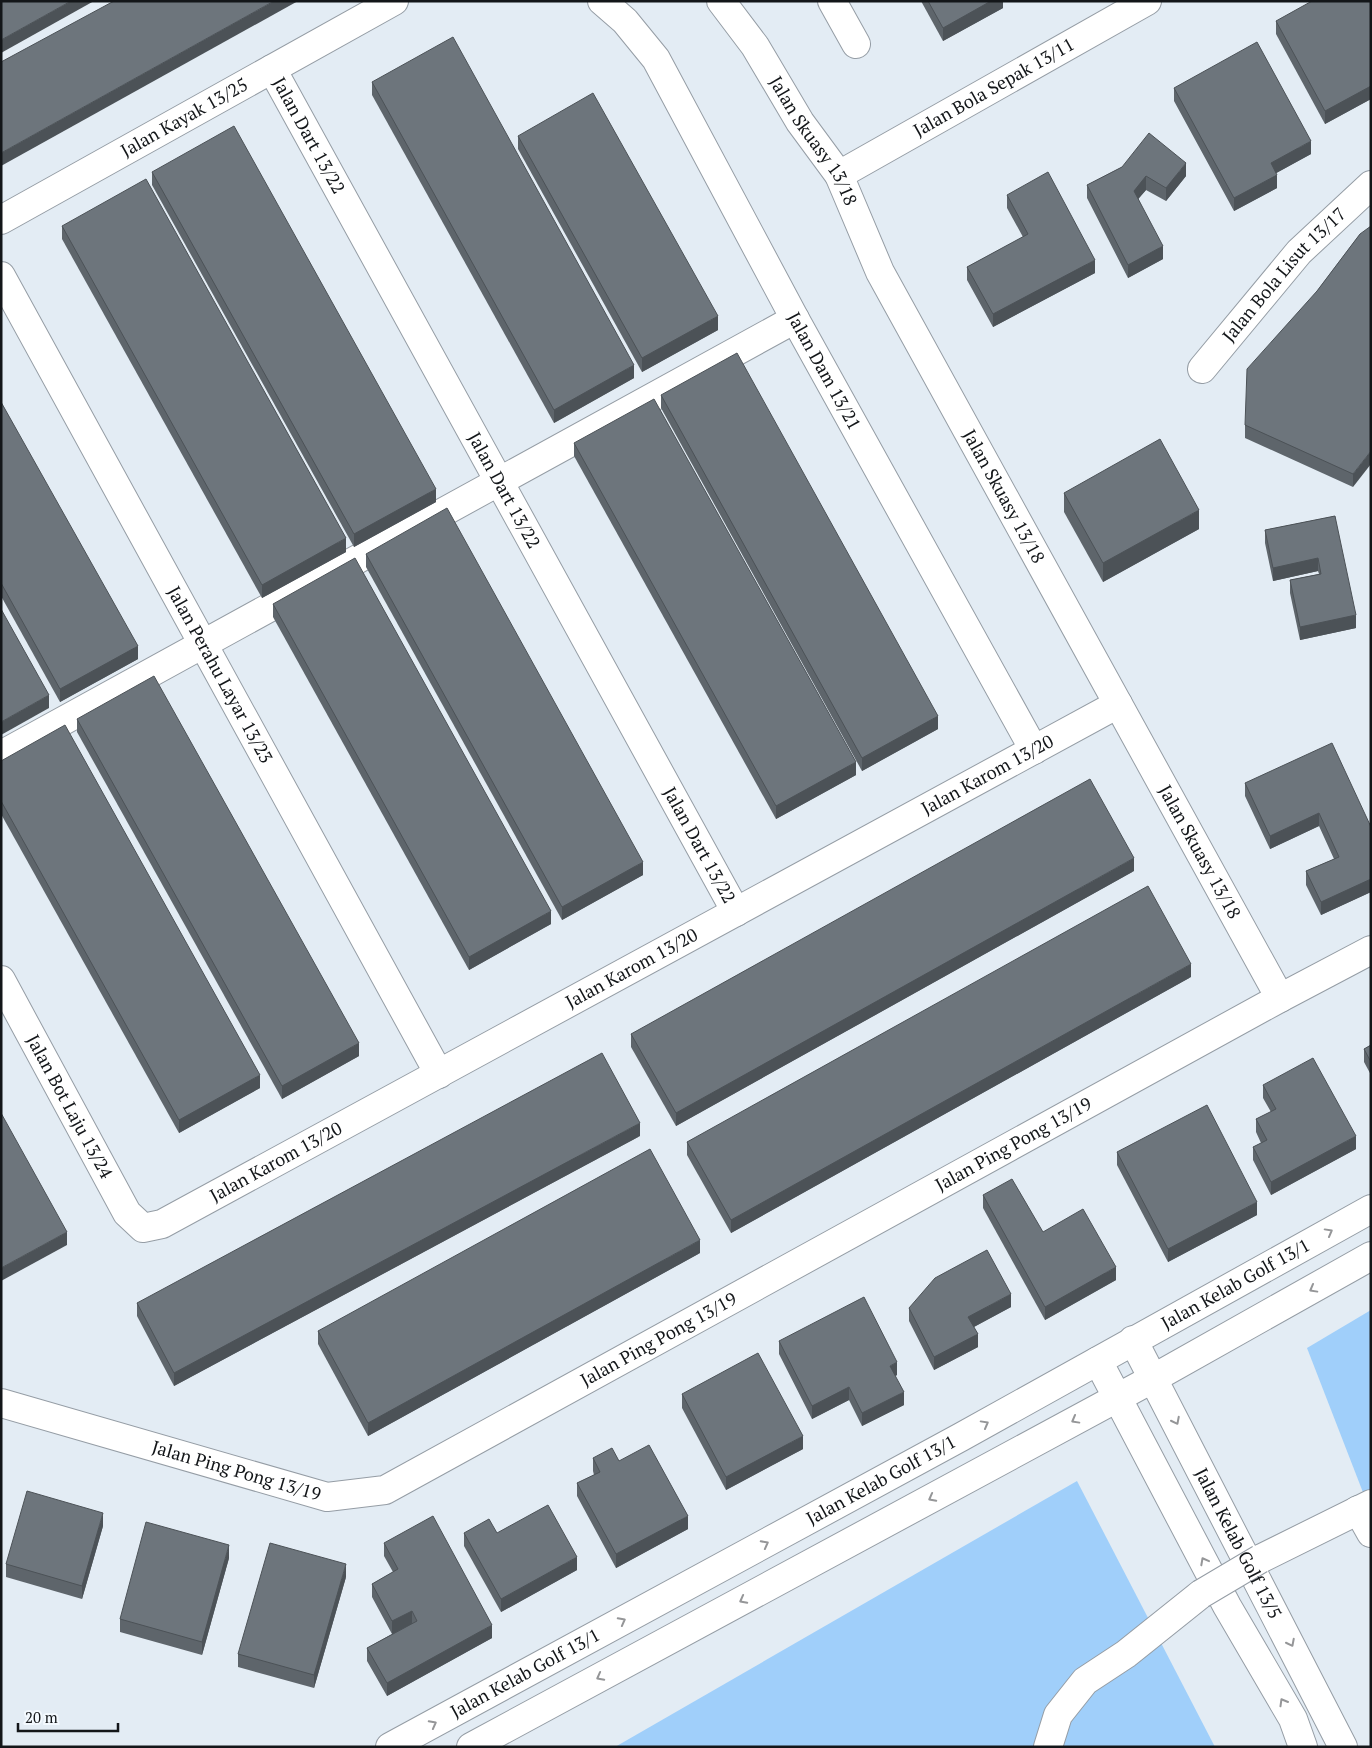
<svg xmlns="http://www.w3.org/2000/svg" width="1372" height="1748" viewBox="0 0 1372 1748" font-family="'PT Serif',serif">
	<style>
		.green { fill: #a0cffa }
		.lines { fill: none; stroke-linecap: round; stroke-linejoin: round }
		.minor-casing { stroke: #959da5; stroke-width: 30 }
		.minor { stroke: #fff; stroke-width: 28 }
		.minor-bridge-casing { stroke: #959da5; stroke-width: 30; stroke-linecap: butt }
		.minor-bridge { stroke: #fff; stroke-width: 28 }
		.wall { fill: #5e656b }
		.shaded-wall { fill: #4c5257 }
		.building { fill: #6d757c; stroke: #4c5257 }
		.oneway { stroke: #959698 }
		.labels { text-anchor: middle; stroke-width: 4; stroke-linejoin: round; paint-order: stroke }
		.street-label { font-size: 18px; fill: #131619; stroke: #f3f9fe }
	</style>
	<rect width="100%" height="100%" fill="#e3ecf4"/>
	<g class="green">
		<polygon points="1371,1310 1371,1513 1307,1348"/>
		<polygon points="1077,1481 1215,1747 615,1747"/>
	</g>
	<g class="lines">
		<g class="minor-casing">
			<g id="minor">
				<path id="s1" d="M 602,1 L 625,21 L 656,59 L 795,319 L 1034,750"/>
				<path id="s2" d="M 721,1 L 755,46 L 800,122 L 839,175 L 880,272 L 1280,998"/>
				<polyline points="832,1 856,44"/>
				<path id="s3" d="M 272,69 L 736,912"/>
				<path id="s4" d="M 839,175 L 1147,1"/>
				<path id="s5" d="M 1,220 L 394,1"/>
				<path id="s6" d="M 1,276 L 439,1074"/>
				<path id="s7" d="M 1202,369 L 1299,252 L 1371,185"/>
				<polyline points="1,755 795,319"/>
				<path id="s8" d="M 1,980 L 127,1213 L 143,1228 L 162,1224 L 1118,704"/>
				<path id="s9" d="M 1133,1340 L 1343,1747"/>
				<polyline points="1098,1361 1227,1606 1293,1719 1303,1747"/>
				<path id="s10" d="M 1,1403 L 327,1497 L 385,1490 L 1280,998 L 1371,950"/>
				<polyline points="1358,1510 1371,1533"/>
				<polyline points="1260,1559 1371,1504"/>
				<path id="s11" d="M 390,1747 L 961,1437 L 1371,1209"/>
				<polyline points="471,1747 1154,1378 1371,1256"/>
				<polyline points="1048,1747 1058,1715 1085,1681 1126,1654 1201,1594"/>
			</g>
		</g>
		<use href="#minor" class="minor"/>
		<g class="minor-bridge-casing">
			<polyline id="minor-bridge" points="1201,1594 1260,1559"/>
		</g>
		<use href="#minor-bridge" class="minor-bridge"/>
	</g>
	<g class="wall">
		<polygon points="921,1 1003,1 1003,8 943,41"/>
		<polygon points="1371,1 1371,99 1325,124 1276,34 1276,21"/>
		<polygon points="372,82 634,378 554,423 372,95"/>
		<polygon points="1174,88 1311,154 1276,173 1277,188 1234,211 1174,101"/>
		<polygon points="518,136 718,330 642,372 518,149"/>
		<polygon points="1122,167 1186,176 1166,201 1146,190 1138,199 1163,259 1128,278 1087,198 1087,185"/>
		<polygon points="152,172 436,502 354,547 152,185"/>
		<polygon points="1007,195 1095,273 993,327 967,280 967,267 1023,237 1007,208"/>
		<polygon points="62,226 346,552 262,598 62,239"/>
		<polygon points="1360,234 1353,487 1245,438 1245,425 1317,291"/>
		<polygon points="661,395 938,729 862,771 661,408"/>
		<polygon points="1,402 138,659 60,702 1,596"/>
		<polygon points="574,443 856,775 776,819 574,456"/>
		<polygon points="1064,493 1199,529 1103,582 1064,512"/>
		<polygon points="1335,516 1356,628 1300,640 1290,593 1290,580 1319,574 1318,571 1273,581 1265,543 1265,530"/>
		<polygon points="366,554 643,875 562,920 366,567"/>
		<polygon points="273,604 551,924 469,970 273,617"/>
		<polygon points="77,719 359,1056 282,1099 77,732"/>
		<polygon points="1,761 260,1088 179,1133 1,814"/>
		<polygon points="1245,783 1371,827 1371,892 1321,915 1306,885 1306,871 1334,859 1319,826 1270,849 1245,796"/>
		<polygon points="1134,871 676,1126 631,1047 631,1034"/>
		<polygon points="1191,977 731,1233 687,1155 687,1142"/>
		<polygon points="1371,1045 1371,1075 1364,1062 1364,1049"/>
		<polygon points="1263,1085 1356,1149 1271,1195 1253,1160 1253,1147 1261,1143 1256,1132 1256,1119 1271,1112 1263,1098"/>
		<polygon points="640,1136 174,1386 137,1316 137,1303"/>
		<polygon points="1117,1152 1257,1215 1168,1262 1117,1165"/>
		<polygon points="983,1195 1116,1280 1045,1320 983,1208"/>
		<polygon points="700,1253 368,1436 318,1344 318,1331"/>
		<polygon points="1011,1307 974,1327 978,1347 934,1370 909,1321 909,1308"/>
		<polygon points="779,1341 897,1375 895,1376 904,1405 862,1426 849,1400 812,1419 779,1354"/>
		<polygon points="682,1394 803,1449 726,1490 682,1408"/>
		<polygon points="593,1458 619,1461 688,1529 616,1568 577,1496 577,1483 594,1475 593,1471"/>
		<polygon points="103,1526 82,1599 6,1577 6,1564"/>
		<polygon points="464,1533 497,1533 577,1570 501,1612 464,1546"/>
		<polygon points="384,1543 492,1638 387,1696 367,1661 367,1648 392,1634 372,1597 372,1584 393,1572 384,1556"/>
		<polygon points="229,1558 202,1655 120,1632 120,1619"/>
		<polygon points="346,1577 314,1688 238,1667 238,1654"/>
	</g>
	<g class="shaded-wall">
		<polygon points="71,1 94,1 1,53 1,40"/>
		<polygon points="274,1 298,1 1,166 1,153"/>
		<polygon points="991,1 1003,1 1003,8 943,41 943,28"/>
		<polygon points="1371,86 1371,99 1325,124 1325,111"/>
		<polygon points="1311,141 1311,154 1271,176 1271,163"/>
		<polygon points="1186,163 1186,176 1166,201 1166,188"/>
		<polygon points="1277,175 1277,188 1234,211 1234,198"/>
		<polygon points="1146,176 1146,190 1134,204 1134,191"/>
		<polygon points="1163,246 1163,259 1128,278 1128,265"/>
		<polygon points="1095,260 1095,273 993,327 993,314"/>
		<polygon points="718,316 718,330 642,372 642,358"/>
		<polygon points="634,365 634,378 554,423 554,410"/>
		<polygon points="1371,451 1371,464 1353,487 1353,474"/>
		<polygon points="436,489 436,502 354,547 354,534"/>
		<polygon points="1199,510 1199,529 1103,582 1103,563"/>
		<polygon points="346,538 346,552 262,598 262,585"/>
		<polygon points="1318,558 1318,571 1273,581 1273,568"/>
		<polygon points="1356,615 1356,628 1300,640 1300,627"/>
		<polygon points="138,646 138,659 60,702 60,689"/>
		<polygon points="49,695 49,708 1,735 1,722"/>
		<polygon points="938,716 938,729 862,771 862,758"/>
		<polygon points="856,762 856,775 776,819 776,806"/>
		<polygon points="1319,813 1319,826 1270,849 1270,836"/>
		<polygon points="1134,858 1134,871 676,1126 676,1113"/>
		<polygon points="643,862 643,875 562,920 562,907"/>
		<polygon points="1371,879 1371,892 1321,915 1321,902"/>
		<polygon points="551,911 551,924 469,970 469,957"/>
		<polygon points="1191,964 1191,977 731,1233 731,1220"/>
		<polygon points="359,1043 359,1056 282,1099 282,1086"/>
		<polygon points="260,1075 260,1088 179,1133 179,1120"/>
		<polygon points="640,1123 640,1136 174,1386 174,1373"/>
		<polygon points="1356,1136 1356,1149 1271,1195 1271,1182"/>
		<polygon points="1257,1202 1257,1215 1168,1262 1168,1249"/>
		<polygon points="67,1232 67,1245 1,1281 1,1268"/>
		<polygon points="700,1240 700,1253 368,1436 368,1423"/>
		<polygon points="1116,1267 1116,1280 1045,1320 1045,1307"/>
		<polygon points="1011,1294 1011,1307 968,1330 968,1317"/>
		<polygon points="978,1334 978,1347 934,1370 934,1357"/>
		<polygon points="897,1362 897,1375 890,1379 890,1366"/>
		<polygon points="849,1387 849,1400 812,1419 812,1406"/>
		<polygon points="904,1392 904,1405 862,1426 862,1413"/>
		<polygon points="803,1436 803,1449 726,1490 726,1477"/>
		<polygon points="103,1513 103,1526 82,1599 82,1586"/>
		<polygon points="688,1516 688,1529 616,1568 616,1554"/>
		<polygon points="229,1545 229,1558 202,1655 202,1642"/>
		<polygon points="577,1557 577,1570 501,1612 501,1599"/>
		<polygon points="346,1564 346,1577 314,1688 314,1675"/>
		<polygon points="412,1611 412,1624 392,1634 392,1621"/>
		<polygon points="492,1625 492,1638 387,1696 387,1683"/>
	</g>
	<g class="building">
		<polygon points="1,1 71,1 1,40"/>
		<polygon points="114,1 274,1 1,153 1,62"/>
		<polygon points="928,1 991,1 943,28"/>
		<polygon points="1312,1 1371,1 1371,86 1325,111 1276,21"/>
		<polygon points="453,37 634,365 554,410 372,82"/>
		<polygon points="1257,42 1311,141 1271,163 1277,175 1234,198 1174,88"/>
		<polygon points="593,93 718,316 642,358 518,136"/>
		<polygon points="234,126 436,489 354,534 152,172"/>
		<polygon points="1149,133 1186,163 1166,188 1146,176 1134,191 1163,246 1128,265 1087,185 1122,167"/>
		<polygon points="1048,172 1095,260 993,314 967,267 1028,234 1007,195"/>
		<polygon points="146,179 346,538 262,585 62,226"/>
		<polygon points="1371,226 1371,451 1353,474 1245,425 1247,369 1317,291 1360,234"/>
		<polygon points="737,353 938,716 862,758 661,395"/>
		<polygon points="654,399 856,762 776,806 574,443"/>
		<polygon points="1,402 138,646 60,689 1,583"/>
		<polygon points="1160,439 1199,510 1103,563 1064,493"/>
		<polygon points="447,508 643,862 562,907 366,554"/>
		<polygon points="1335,516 1356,615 1300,627 1290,580 1321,574 1318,558 1273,568 1265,530"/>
		<polygon points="355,558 551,911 469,957 273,604"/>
		<polygon points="1,609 49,695 1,722"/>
		<polygon points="154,676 359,1043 282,1086 77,719"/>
		<polygon points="65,725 260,1075 179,1120 1,801 1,761"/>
		<polygon points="1332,743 1371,827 1371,879 1321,902 1306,871 1339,857 1319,813 1270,836 1245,783"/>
		<polygon points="1090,779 1134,858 676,1113 631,1034"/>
		<polygon points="1148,886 1191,964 731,1220 687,1142"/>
		<polygon points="1371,1045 1371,1062 1364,1049"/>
		<polygon points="602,1053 640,1123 174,1373 137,1303"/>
		<polygon points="1313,1058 1356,1136 1271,1182 1253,1147 1267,1140 1256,1119 1276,1109 1263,1085"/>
		<polygon points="1207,1105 1257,1202 1168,1249 1117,1152"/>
		<polygon points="1,1113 67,1232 1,1268"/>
		<polygon points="650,1149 700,1240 368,1423 318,1331"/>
		<polygon points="1012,1179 1043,1232 1083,1209 1116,1267 1045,1307 983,1195"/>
		<polygon points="987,1250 1011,1294 968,1317 978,1334 934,1357 909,1308 935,1278"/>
		<polygon points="864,1297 897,1362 890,1366 904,1392 862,1413 849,1387 812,1406 779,1341"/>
		<polygon points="758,1353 803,1436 726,1477 682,1394"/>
		<polygon points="649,1445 688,1516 616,1554 577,1483 600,1472 593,1458 612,1448 619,1461"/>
		<polygon points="27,1491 103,1513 82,1586 6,1564"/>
		<polygon points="548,1505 577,1557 501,1599 464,1533 489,1519 497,1533"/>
		<polygon points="433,1516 492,1625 387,1683 367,1648 417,1621 412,1611 392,1621 372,1584 398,1569 384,1543"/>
		<polygon points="146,1522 229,1545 202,1642 120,1619"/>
		<polygon points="270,1543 346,1564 314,1675 238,1654"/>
	</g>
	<defs><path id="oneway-chevron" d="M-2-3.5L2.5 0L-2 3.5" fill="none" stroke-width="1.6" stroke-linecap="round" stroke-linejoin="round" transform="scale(1.25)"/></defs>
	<g class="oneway">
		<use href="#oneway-chevron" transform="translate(1329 1232) rotate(-29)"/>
		<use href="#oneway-chevron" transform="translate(1313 1289) rotate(151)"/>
		<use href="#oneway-chevron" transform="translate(1075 1420) rotate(151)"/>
		<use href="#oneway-chevron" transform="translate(1176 1421) rotate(63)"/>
		<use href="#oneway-chevron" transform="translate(985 1424) rotate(-29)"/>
		<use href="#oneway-chevron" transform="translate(932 1498) rotate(152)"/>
		<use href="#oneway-chevron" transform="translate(765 1544) rotate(-28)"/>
		<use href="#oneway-chevron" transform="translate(1204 1561) rotate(-118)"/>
		<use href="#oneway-chevron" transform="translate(743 1600) rotate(152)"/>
		<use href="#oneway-chevron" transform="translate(622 1621) rotate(-28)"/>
		<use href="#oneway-chevron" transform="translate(1291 1643) rotate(63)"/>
		<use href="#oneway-chevron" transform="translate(600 1677) rotate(152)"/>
		<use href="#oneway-chevron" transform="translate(1283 1702) rotate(-120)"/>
		<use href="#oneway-chevron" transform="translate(433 1724) rotate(-28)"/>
	</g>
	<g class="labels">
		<g class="street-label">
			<text dy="6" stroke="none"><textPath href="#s4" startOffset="178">Jalan Bola Sepak 13/11</textPath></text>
			<text dy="6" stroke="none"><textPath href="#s5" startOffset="210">Jalan Kayak 13/25</textPath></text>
			<text dy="6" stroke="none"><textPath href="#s3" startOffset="76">Jalan Dart 13/22</textPath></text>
			<text dy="6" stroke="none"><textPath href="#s2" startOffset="168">Jalan Skuasy 13/18</textPath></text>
			<text dy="6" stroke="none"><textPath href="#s7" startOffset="125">Jalan Bola Lisut 13/17</textPath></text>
			<text dy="6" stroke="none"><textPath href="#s1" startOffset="434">Jalan Dam 13/21</textPath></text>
			<text dy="6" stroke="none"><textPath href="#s3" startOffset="481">Jalan Dart 13/22</textPath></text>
			<text dy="6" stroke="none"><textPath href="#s2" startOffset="572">Jalan Skuasy 13/18</textPath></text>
			<text dy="6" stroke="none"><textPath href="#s6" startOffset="455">Jalan Perahu Layar 13/23</textPath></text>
			<text dy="6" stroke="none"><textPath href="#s8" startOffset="1246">Jalan Karom 13/20</textPath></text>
			<text dy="6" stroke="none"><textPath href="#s3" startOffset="886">Jalan Dart 13/22</textPath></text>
			<text dy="6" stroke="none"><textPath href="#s2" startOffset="978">Jalan Skuasy 13/18</textPath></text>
			<text dy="6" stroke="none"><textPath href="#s8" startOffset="841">Jalan Karom 13/20</textPath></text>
			<text dy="6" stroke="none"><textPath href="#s8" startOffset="144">Jalan Bot Laju 13/24</textPath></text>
			<text dy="6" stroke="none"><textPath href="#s10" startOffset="1115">Jalan Ping Pong 13/19</textPath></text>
			<text dy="6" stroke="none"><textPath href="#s8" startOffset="436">Jalan Karom 13/20</textPath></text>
			<text dy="6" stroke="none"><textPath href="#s11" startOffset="964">Jalan Kelab Golf 13/1</textPath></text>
			<text dy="6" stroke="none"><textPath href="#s10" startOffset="710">Jalan Ping Pong 13/19</textPath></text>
			<text dy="6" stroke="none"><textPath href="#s10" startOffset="245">Jalan Ping Pong 13/19</textPath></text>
			<text dy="6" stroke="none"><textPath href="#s11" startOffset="559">Jalan Kelab Golf 13/1</textPath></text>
			<text dy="6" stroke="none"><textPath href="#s9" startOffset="229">Jalan Kelab Golf 13/5</textPath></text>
			<text dy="6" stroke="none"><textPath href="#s11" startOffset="154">Jalan Kelab Golf 13/1</textPath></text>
		</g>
	</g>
	<rect width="1372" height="1748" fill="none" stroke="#131619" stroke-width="5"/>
	<path d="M18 1723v8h100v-8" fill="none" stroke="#131619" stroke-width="2.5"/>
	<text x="25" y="1723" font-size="15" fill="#131619" stroke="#f3f9fe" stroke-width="4" paint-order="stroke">20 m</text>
</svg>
